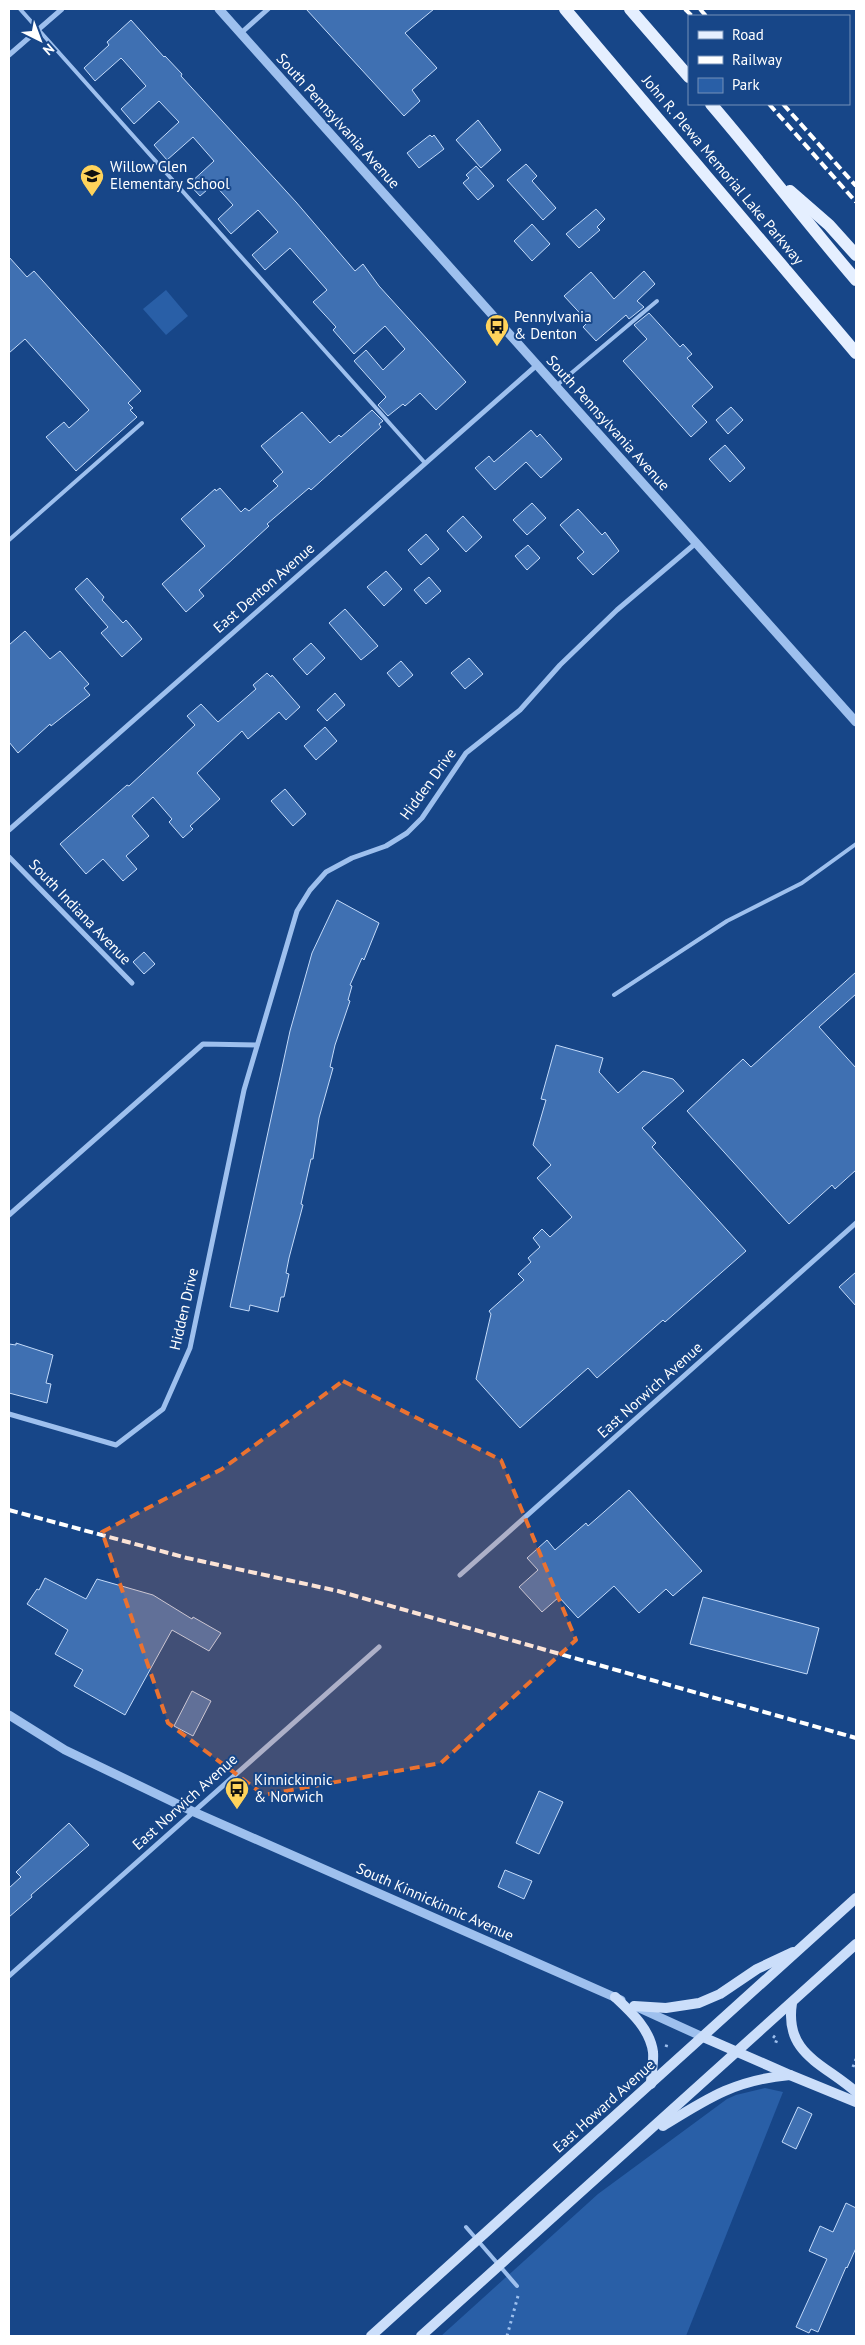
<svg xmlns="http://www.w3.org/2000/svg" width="865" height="2345" viewBox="0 0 865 2345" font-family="'PT Sans',sans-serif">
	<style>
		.green { fill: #295fa7 }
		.building { fill: #3f70b2; stroke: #c4dbfa }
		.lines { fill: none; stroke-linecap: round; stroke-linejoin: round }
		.path { stroke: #9ec0ee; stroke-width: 3; stroke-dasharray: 2.5 4; stroke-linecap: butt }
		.service { stroke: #9ec0ee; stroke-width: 4 }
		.minor { stroke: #9ec0ee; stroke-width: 5 }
		.tertiary { stroke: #9ec0ee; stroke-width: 9 }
		.secondary { stroke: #cbdefa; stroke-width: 10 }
		.primary { stroke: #e5efff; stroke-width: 12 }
		.rail { stroke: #fff; stroke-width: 4; stroke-dasharray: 9 4; stroke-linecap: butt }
		.marked { fill: #eb7230; fill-opacity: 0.2; stroke: #eb7230; stroke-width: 4; stroke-dasharray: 10 6; stroke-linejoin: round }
		.labels { text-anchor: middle; stroke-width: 4; stroke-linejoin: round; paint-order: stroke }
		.street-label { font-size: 15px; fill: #fff; stroke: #174688 }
		.poi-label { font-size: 15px; fill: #fff; stroke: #174688; text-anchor: start }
	</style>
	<rect width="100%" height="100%" fill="#174688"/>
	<g class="green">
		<polygon points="166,290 188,316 166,335 143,309"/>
		<polygon points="765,2088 783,2092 686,2336 441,2336 598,2194 727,2099 736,2095"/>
	</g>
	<g class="building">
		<polygon points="306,9 434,9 405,33 437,68 412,90 420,101 404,116"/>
		<polygon points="131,20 164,57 165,56 182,74 181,76 296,202 355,271 363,264 379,286 466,382 436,410 420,393 405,406 403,404 388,416 378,405 386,397 354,361 366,350 383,370 405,349 385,326 354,354 333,330 336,327 313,302 327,290 290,248 265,270 252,255 278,232 258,210 231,234 218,219 233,205 214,184 200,196 189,184 214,161 193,137 167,160 154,145 179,122 159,101 134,124 121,109 146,86 123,60 121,58 95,81 84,68 109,45 107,42"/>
		<polygon points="478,120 501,150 481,168 456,140"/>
		<polygon points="430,135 432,137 434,135 444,149 419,168 407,153"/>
		<polygon points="526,164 537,176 532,181 556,208 543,220 507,180"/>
		<polygon points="476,166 494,186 478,200 463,183 469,178 466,175"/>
		<polygon points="596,209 605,219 597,227 600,230 579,248 566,234"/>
		<polygon points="532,224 550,244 532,261 514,241"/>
		<polygon points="9,257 27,277 34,271 141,391 128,403 133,408 130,410 137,417 76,471 46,437 64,422 69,428 89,410 25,339 9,353"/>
		<polygon points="644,271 655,284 637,301 644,307 629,319 626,315 596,341 583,327 588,322 564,296 591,272 614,299"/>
		<polygon points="649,313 680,347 683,344 692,354 687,358 713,387 692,406 707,422 691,437 623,361 647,339 634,325"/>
		<polygon points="731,407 743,420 728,434 716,420"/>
		<polygon points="372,410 383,421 379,424 381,427 311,490 309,488 267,524 269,526 199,590 204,596 186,612 162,584 205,546 181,519 215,489 216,491 220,488 241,512 245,508 249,511 278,486 273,481 283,472 261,446 302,412 330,443 339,435 341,437"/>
		<polygon points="531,430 537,437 540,434 562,459 541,478 526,462 495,490 475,468 489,456 494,462"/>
		<polygon points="725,445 745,468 730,482 709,459"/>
		<polygon points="532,503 546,518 527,535 513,520"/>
		<polygon points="578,509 602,535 605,532 619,551 593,575 577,558 584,552 560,525"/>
		<polygon points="463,516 482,537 466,552 447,531"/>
		<polygon points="426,534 439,549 421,565 408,550"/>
		<polygon points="528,545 540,558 527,570 515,556"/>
		<polygon points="386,571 402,589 384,606 367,587"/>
		<polygon points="429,577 441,591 426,604 414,590"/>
		<polygon points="87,578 104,597 102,600 123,623 126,620 142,639 122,657 101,633 108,627 75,589"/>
		<polygon points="345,609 378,646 361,660 329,623"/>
		<polygon points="25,631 50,659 60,651 89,684 84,688 90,695 51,726 50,724 18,753 9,742 9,645"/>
		<polygon points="311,643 325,658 307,675 293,659"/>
		<polygon points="469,658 483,674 465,689 451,673"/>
		<polygon points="401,661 413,675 399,687 387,673"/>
		<polygon points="267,673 271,677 272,675 300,707 286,720 279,712 248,739 242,731 197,773 220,799 190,826 193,829 183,838 169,822 172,819 153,797 132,816 149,836 126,856 137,869 123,881 103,859 86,874 60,844 127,785 129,786 195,725 187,716 201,704 218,722 256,689 253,685"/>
		<polygon points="335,693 345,705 327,721 317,710"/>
		<polygon points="325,727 337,741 316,760 304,746"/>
		<polygon points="285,789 306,814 293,826 271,801"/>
		<polygon points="337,900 379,923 364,960 362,958 350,985 352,986 348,1000 350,1001 335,1045 330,1067 333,1068 319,1118 313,1159 311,1159 301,1204 303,1205 289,1258 286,1273 289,1274 284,1297 281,1297 278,1312 250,1305 249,1311 230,1307 290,1031 312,953"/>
		<polygon points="144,952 155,964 144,974 133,962"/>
		<polygon points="856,972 856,994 819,1027 856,1068 856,1170 835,1189 832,1185 789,1224 687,1111 743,1059 751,1067"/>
		<polygon points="556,1045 603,1058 599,1072 618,1093 643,1071 673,1079 684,1091 642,1128 656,1143 652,1147 746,1251 665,1322 663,1320 597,1378 588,1368 520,1428 476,1379 491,1314 489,1311 524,1280 518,1274 531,1262 528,1258 540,1247 533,1238 542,1229 550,1237 572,1217 537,1178 551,1165 533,1145 546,1100 541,1099"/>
		<polygon points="856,1272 856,1306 839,1287"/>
		<polygon points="16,1343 53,1355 46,1383 51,1384 47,1403 9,1393 9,1344 16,1345"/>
		<polygon points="629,1490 702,1571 673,1596 666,1589 639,1613 614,1586 578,1618 559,1597 542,1612 519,1587 538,1570 527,1558 547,1540 555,1550 586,1523 588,1526"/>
		<polygon points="45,1578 86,1599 97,1579 153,1595 192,1619 193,1617 221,1633 209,1651 172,1630 125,1715 74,1686 83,1670 55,1654 68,1630 27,1604 37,1589 39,1590"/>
		<polygon points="703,1597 819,1628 807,1674 690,1644"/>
		<polygon points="192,1691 211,1701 193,1736 174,1726"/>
		<polygon points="539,1791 563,1802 539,1854 516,1843"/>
		<polygon points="69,1823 89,1845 31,1895 32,1897 9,1917 9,1888 21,1877 16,1872"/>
		<polygon points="505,1870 532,1881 524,1899 498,1887"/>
		<polygon points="798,2107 812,2114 796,2149 782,2142"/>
		<polygon points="846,2203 856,2208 856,2248 847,2268 846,2267 818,2332 811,2329 809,2333 796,2327 827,2259 809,2251 820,2226 833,2232"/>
	</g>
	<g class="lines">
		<g class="path">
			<polyline points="773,2036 777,2039 775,2045"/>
			<polyline points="666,2047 668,2041"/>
			<polyline points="853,2067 856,2059"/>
			<polyline points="507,2336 518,2296"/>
		</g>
		<g class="service">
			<polyline points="20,9 425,463"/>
			<polyline points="556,386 657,301"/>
			<polyline points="9,540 142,423"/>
			<polyline points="614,995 727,921 802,883 856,844"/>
			<polyline points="466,2227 517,2286"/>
		</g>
		<g class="minor">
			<polyline points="241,33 268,9"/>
			<polyline points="9,55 62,9"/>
			<polyline points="9,830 537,365"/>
			<polyline points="9,857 132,983"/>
			<polyline points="9,1215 203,1044 257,1045"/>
			<polyline points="9,1414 116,1445 163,1409 190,1348 244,1090 297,911 310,890 326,872 352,858 386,846 407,833 422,818 466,753 520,710 560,665 617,610 696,543"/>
			<polyline points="460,1575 856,1223"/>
			<polyline points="9,1976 379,1647"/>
		</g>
		<g class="tertiary">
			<polyline points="219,9 856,722"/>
			<polyline points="9,1715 65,1750 194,1812 621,2000"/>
			<polyline points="637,2007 703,2037"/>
		</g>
		<g class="secondary">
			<path d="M 615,1997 C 631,2012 650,2029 653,2052 C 654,2062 651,2074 651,2084"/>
			<path d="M 792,2003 C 784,2054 823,2063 856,2092"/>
			<polyline points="634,2006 666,2008 699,2003 720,1994 757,1969 793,1952"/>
			<polyline points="703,2037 790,2075 856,2102"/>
			<path d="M 663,2126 C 708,2098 735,2080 790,2075"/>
			<polyline points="371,2336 856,1898"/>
			<polyline points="421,2336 856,1944"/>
		</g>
		<g class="primary">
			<polyline points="565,9 856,353"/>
			<polyline points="630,9 689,77"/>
			<path d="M 711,104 C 761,162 806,222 856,280"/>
			<polyline points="790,191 829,225 856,255"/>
		</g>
		<g class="rail">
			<polyline points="685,9 692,16"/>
			<polyline points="700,9 706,16"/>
			<polyline points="769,104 856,202"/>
			<polyline points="783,104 856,186"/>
			<polyline points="9,1510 187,1558 338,1591 856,1738"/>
		</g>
	</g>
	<path class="marked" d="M 343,1381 L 501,1460 L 576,1640 L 441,1763 L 264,1795 L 168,1723 L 102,1532 L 222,1469 Z"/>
	<defs>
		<g id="school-pin" transform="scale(1.25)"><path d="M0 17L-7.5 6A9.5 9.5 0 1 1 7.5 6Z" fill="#ffd35b" stroke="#174688"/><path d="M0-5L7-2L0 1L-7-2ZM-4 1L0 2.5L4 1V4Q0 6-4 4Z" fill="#111"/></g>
		<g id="bus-pin" transform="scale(1.25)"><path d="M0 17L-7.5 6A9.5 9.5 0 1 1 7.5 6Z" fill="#ffd35b" stroke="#174688"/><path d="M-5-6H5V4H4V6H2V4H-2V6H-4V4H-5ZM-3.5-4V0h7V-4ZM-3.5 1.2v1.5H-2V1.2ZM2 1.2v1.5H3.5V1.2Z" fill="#111"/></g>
	</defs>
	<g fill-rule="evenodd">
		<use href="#school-pin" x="92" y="176"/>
		<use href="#bus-pin" x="497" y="326"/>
		<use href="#bus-pin" x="237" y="1789"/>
	</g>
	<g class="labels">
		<g class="street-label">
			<text transform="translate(338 121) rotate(48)" y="5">South Pennsylvania Avenue</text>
			<text transform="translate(723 170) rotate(50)" y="5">John R. Plewa Memorial Lake Parkway</text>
			<text transform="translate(608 423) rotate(48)" y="5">South Pennsylvania Avenue</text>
			<text transform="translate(264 588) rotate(-41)" y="5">East Denton Avenue</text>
			<text transform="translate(428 784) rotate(-54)" y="5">Hidden Drive</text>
			<text transform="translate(80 912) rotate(46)" y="5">South Indiana Avenue</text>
			<text transform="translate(184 1309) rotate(-77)" y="5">Hidden Drive</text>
			<text transform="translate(650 1390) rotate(-42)" y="5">East Norwich Avenue</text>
			<text transform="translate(185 1802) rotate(-42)" y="5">East Norwich Avenue</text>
			<text transform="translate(435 1902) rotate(24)" y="5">South Kinnickinnic Avenue</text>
			<text transform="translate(604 2106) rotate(-42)" y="5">East Howard Avenue</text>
		</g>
		<g class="poi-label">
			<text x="110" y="172">Willow Glen<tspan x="110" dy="17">Elementary School</tspan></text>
			<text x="514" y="322">Pennylvania<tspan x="514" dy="17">&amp; Denton</tspan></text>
			<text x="254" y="1785">Kinnickinnic<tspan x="254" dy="17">&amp; Norwich</tspan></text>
		</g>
	</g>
	<rect width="865" height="2345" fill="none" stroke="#ffffff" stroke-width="20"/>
	<rect x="688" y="15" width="162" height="90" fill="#174688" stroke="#7490b8"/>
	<rect x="698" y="31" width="25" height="8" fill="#e5efff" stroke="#7490b8"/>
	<text x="732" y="40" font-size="15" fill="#ffffff">Road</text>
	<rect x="698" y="56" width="25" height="8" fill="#ffffff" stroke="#7490b8"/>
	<text x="732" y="65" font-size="15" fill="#ffffff">Railway</text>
	<rect x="698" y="78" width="25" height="15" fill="#295fa7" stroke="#7490b8"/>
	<text x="732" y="90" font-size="15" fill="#ffffff">Park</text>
	<g transform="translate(40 40) rotate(138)" stroke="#174688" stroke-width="4" paint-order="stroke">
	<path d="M0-4L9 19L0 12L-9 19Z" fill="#ffffff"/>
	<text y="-8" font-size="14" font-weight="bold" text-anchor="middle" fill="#ffffff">N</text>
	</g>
</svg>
